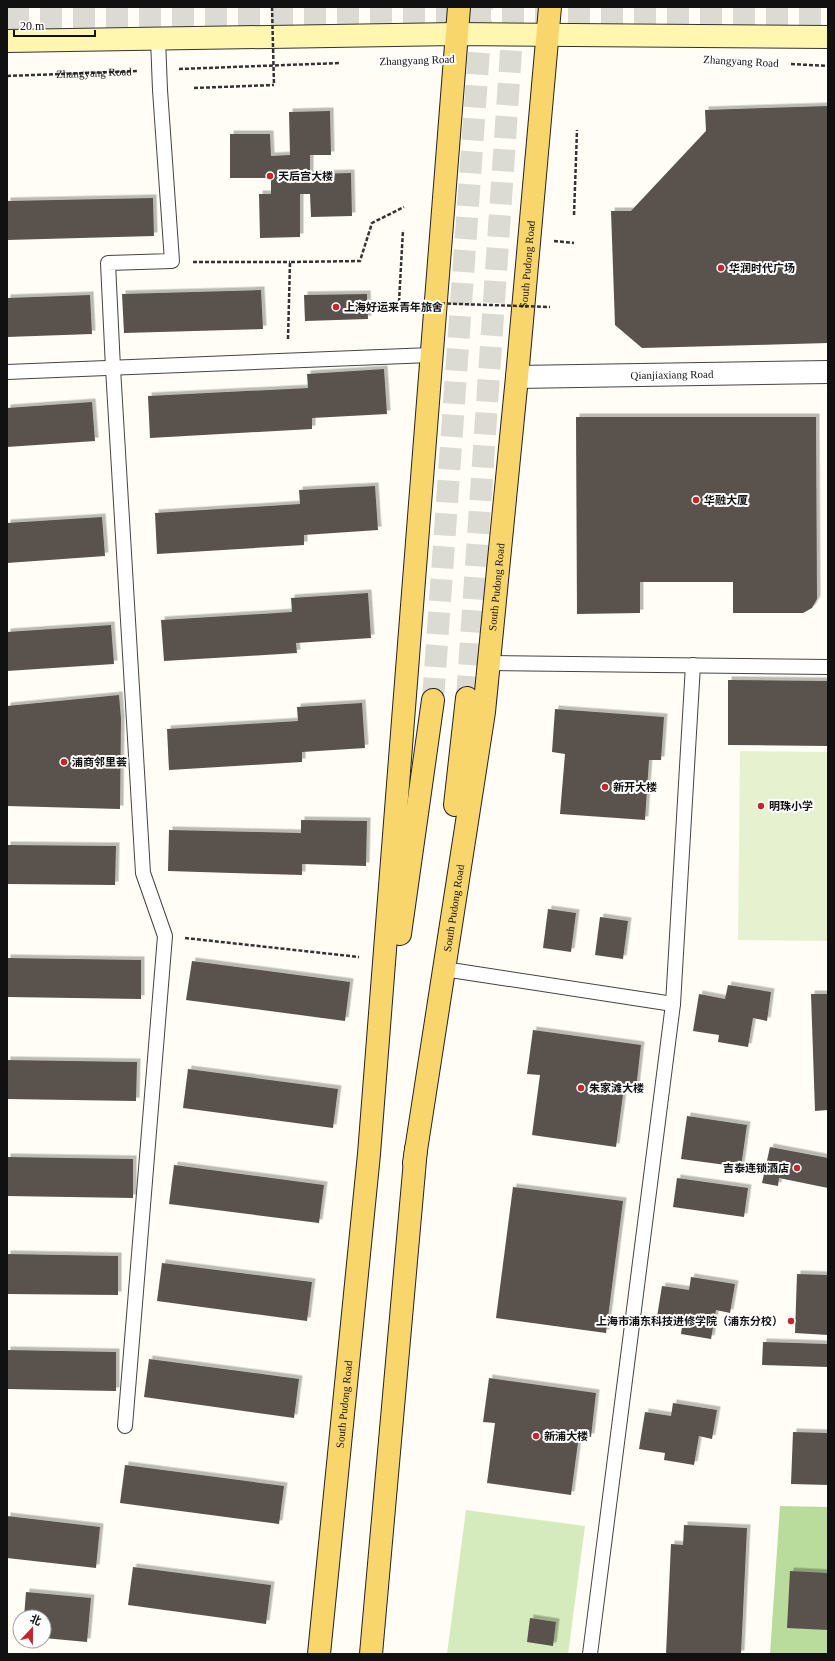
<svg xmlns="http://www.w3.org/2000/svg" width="835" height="1661" viewBox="0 0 835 1661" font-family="'Times New Roman','Noto Sans SC',serif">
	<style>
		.green { fill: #d5ebbd }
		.forest { fill: #b9dc9c }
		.pitch { fill: #e6f2cf }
		.building { fill: #5a524d; filter: url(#shadow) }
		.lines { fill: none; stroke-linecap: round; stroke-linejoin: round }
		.secondary-tunnel { stroke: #dbdad3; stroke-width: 22; stroke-dasharray: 22 11; stroke-linecap: butt }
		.primary-tunnel { stroke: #dbdad3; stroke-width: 22; stroke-dasharray: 22 11; stroke-linecap: butt }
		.lane-casing { stroke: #444; stroke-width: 16 }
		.street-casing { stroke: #444; stroke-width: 24 }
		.secondary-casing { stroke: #333; stroke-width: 24 }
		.primary-casing { stroke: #222; stroke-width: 24 }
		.path { stroke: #333; stroke-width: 2.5; stroke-dasharray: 4 2; stroke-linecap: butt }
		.lane { stroke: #fff; stroke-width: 14 }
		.street { stroke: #fff; stroke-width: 22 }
		.secondary { stroke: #fff6b0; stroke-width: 22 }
		.primary { stroke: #f9d66b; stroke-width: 22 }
		.path-bridge { stroke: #333; stroke-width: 2.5; stroke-dasharray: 4 2; stroke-linecap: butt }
		.poi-dot { fill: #c4262e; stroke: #fff; stroke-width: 1.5 }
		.labels { text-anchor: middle; stroke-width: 4; stroke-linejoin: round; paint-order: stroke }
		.street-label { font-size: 11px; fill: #111; stroke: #fff }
		.poi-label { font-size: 11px; font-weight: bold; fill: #111; stroke: #fff; text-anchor: start }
	</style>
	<defs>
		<filter id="shadow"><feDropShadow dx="3.5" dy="-3.5" stdDeviation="0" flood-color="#0004"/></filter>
	</defs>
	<rect width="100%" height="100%" fill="#fffdf5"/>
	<polygon class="green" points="466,1510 585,1526 568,1654 447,1654"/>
	<polygon class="forest" points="780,1506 828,1507 828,1654 770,1654"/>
	<polygon class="pitch" points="740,751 828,752 828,941 738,940"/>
	<g class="building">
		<polygon points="828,106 828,343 642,348 615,325 611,211 631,211 706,131 705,110"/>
		<polygon points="330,111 331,155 310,155 310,174 351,173 352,216 311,217 310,194 300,194 300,237 260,238 259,194 271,194 271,178 230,178 230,134 270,134 271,156 290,155 289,112"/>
		<polygon points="153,198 154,236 7,240 7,201"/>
		<polygon points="261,290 263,329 124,333 122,294"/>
		<polygon points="367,294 368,319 305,321 304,295"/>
		<polygon points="90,295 92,334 7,337 7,298"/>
		<polygon points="384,369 387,414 312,418 312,429 150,438 148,396 308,388 307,374"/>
		<polygon points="92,402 95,441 7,447 7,408"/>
		<polygon points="576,417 816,417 817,599 812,608 803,613 733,613 733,582 640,582 640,613 577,614"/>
		<polygon points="375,486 378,530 304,535 304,545 157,554 155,513 300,504 299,490"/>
		<polygon points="102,517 105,556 7,563 7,523"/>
		<polygon points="368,593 371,638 296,643 297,653 164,661 161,620 292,612 291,598"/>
		<polygon points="111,625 114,664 7,671 7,632"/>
		<polygon points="728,680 828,681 828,746 728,745"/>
		<polygon points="119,695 121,719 120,809 7,806 7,706"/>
		<polygon points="362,703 365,748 302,752 302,762 169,770 167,729 298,721 297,707"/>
		<polygon points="555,709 664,717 661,760 649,760 645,820 560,814 565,754 552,752"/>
		<polygon points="301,820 367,821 366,866 302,864 302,875 168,871 169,830 301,833"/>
		<polygon points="7,845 116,846 115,885 7,884"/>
		<polygon points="548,909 576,913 571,952 543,948"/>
		<polygon points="600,917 628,921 623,959 595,955"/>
		<polygon points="7,958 141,960 141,999 7,997"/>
		<polygon points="192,961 350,982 345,1021 186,1000"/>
		<polygon points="728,985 771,992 767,1021 753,1018 748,1047 718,1042 719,1035 693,1031 699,994 725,999"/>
		<polygon points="811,994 828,994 828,1110 815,1111"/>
		<polygon points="533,1030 641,1045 636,1089 624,1087 616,1147 532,1135 540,1075 527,1074"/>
		<polygon points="7,1060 137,1062 136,1101 7,1099"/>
		<polygon points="188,1069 338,1089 333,1128 183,1108"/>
		<polygon points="687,1116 747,1125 741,1167 681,1159"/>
		<polygon points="770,1147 828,1158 828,1188 779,1178 778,1186 762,1183"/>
		<polygon points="7,1157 133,1159 133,1198 7,1196"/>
		<polygon points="174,1165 324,1185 319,1223 169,1204"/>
		<polygon points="677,1178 748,1188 744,1217 673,1207"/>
		<polygon points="513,1187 623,1201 606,1333 496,1318"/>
		<polygon points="7,1254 118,1256 118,1295 7,1294"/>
		<polygon points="162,1263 312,1282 307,1321 157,1301"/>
		<polygon points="797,1274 828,1275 828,1335 795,1333"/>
		<polygon points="691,1277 735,1284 730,1313 716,1310 711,1339 681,1334 682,1327 656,1323 662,1286 689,1290"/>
		<polygon points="763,1342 828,1344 828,1367 762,1365"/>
		<polygon points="7,1350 116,1352 116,1391 7,1389"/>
		<polygon points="149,1359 299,1379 294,1418 144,1397"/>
		<polygon points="489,1378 596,1393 591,1437 579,1435 571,1495 487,1483 495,1423 483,1422"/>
		<polygon points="673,1403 717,1410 712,1439 699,1436 694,1465 664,1460 665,1453 639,1449 645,1412 671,1416"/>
		<polygon points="793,1432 828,1433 828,1485 791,1484"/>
		<polygon points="125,1465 284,1486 279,1524 120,1503"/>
		<polygon points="7,1516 100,1527 96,1568 7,1558"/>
		<polygon points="684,1525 747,1528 741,1654 666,1654 671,1544 683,1545"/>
		<polygon points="133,1567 271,1585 266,1624 128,1605"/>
		<polygon points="790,1571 828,1573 828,1630 787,1628"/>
		<polygon points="26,1592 91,1598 87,1642 44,1638 44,1617 24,1617"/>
		<polygon points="530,1618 556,1622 553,1646 527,1642"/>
	</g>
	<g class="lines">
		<polyline class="secondary-tunnel" points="7,18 828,16"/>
		<g class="primary-tunnel">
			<polyline points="467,698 514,7"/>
			<polyline points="433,700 482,7"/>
		</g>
		<g class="lane-casing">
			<g id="lane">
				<polyline points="7,372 431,355"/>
				<polyline points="489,663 828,667"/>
				<polyline points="444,969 673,1004"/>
				<polyline points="125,1426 165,936 143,873 113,368 108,263 172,261 160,90 158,39"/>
				<polyline points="590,1654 673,1004 693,665"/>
			</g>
		</g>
		<g class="street-casing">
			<g id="street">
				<path id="s2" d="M 517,377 L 828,372"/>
			</g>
		</g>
		<g class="secondary-casing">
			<polyline id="secondary" points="7,41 456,34 828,37"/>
		</g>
		<g class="primary-casing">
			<g id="primary">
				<polyline points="455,805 467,698"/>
				<polyline points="400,934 433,700"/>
				<path id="s3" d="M 414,1163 L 484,712 L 517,377 L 550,7"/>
				<path id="s4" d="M 319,1654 L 369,1154 L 459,7"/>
				<polyline points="371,1654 416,1149"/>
			</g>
		</g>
		<g class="path">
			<polyline points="791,64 828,66"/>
			<polyline points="179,69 340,63"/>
			<path id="s1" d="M 7,76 L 138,71"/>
			<polyline points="194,88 274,85"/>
			<polyline points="574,215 577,130"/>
			<polyline points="554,241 574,243"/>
			<polyline points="193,262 290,262"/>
			<polyline points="399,302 403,230"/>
			<polyline points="288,339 290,262 360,261 372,223 404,207"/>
			<polyline points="185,938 359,957"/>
		</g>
		<use href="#lane" class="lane"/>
		<use href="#street" class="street"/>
		<use href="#secondary" class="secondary"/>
		<use href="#primary" class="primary"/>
		<g class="path-bridge">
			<polyline points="272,7 274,85"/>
			<polyline points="399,302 550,307"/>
		</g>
	</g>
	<g class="poi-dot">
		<circle cx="270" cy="176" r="4"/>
		<circle cx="721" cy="268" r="4"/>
		<circle cx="336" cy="307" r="4"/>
		<circle cx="696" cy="500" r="4"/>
		<circle cx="64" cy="762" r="4"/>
		<circle cx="605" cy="787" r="4"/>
		<circle cx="761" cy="806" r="4"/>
		<circle cx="581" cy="1088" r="4"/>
		<circle cx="797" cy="1168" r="4"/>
		<circle cx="791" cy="1321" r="4"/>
		<circle cx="536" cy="1436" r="4"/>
	</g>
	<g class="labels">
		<g class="street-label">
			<text transform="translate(417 60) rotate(-2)" y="4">Zhangyang Road</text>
			<text transform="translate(741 61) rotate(3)" y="4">Zhangyang Road</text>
			<text dy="4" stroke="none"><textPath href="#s1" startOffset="87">Zhangyang Road</textPath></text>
			<text dy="4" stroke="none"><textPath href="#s3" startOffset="906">South Pudong Road</textPath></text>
			<text dy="4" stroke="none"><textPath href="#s2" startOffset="155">Qianjiaxiang Road</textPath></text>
			<text dy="4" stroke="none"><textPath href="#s3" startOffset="582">South Pudong Road</textPath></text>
			<text dy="4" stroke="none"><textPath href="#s3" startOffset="258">South Pudong Road</textPath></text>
			<text dy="4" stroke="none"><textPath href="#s4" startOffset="251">South Pudong Road</textPath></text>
		</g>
		<g class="poi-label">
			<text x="278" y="180">天后宫大楼</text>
			<text x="729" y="272">华润时代广场</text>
			<text x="344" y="311">上海好运来青年旅舍</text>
			<text x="704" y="504">华融大厦</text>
			<text x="72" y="766">浦商邻里荟</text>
			<text x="613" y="791">新开大楼</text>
			<text x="769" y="810">明珠小学</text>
			<text x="589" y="1092">朱家滩大楼</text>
			<text x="789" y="1172" text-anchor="end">吉泰连锁酒店</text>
			<text x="783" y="1325" text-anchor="end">上海市浦东科技进修学院（浦东分校）</text>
			<text x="544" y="1440">新浦大楼</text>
		</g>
	</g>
	<rect width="835" height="1661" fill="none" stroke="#111111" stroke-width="16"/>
	<g transform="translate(32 1629) rotate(22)"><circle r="19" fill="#ffffff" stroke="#a0a0a0"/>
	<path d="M0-3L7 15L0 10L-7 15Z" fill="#c4262e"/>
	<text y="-6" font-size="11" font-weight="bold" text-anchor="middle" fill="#111111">北</text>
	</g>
	<path d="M14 30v6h81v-6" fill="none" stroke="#111111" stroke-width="2"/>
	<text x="20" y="30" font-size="12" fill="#111111" stroke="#ffffff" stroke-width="3" paint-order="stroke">20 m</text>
</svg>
